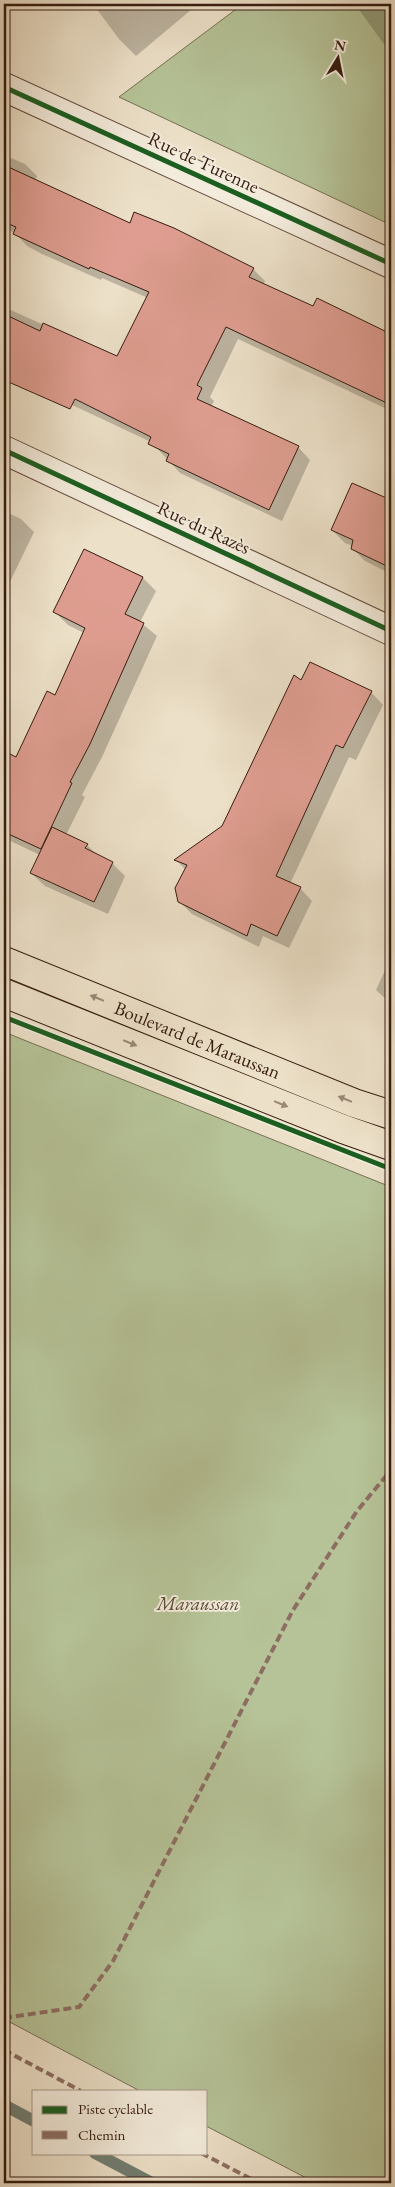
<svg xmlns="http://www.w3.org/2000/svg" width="395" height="2187" viewBox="0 0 395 2187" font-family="'EB Garamond',serif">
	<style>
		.green { fill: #b6c398; stroke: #767054 }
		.shadow { fill: #0003 }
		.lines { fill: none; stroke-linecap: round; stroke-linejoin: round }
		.stream { stroke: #717d71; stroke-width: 12 }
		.building { fill: #de9d90; stroke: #361c10 }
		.minor-casing { stroke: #644d3e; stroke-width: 30 }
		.major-casing { stroke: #361c10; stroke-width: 30 }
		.minor { stroke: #f3ebdb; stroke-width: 28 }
		.major { stroke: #ece0c8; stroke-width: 28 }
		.quiet { stroke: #8d6e63; stroke-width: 4; stroke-dasharray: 8 4; stroke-linecap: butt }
		.cycleway-casing { stroke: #f3ebdb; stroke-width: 8 }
		.cycleway { stroke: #1b5e20; stroke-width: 5 }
		.oneway { fill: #9a8875 }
		.labels { text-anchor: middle; stroke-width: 4; stroke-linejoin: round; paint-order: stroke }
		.street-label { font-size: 19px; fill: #361c10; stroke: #f3ebdb }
		.park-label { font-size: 19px; font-style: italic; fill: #5c4e39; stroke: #f3ebdb }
	</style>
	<rect width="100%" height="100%" fill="#ece0c8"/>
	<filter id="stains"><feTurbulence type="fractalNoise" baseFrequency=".004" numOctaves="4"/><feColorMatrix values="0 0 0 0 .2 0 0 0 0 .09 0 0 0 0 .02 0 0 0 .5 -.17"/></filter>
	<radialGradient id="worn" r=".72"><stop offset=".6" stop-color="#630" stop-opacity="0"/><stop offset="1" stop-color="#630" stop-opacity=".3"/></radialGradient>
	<g class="green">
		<polygon points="243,4 391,4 391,225 119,97"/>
		<polygon points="4,1032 391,1187 391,2183 316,2183 206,2126 206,2091 140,2091 4,2019"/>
	</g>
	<g class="shadow">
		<polygon points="93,4 198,4 136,56 119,39"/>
		<polygon points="355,4 391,4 391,54"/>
		<polygon points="4,155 25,164 37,176 35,181 130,224 253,269 265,281 263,285 314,308 389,334 391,337 391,411 238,339 210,397 214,401 211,407 298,447 310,460 282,521 180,473 151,442 4,373 4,307 117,358 148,298 102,278 101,280 42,254 27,246 15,233 4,228"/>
		<polygon points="353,485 391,501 391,574 365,561 352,548 353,546 345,543 332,530"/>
		<polygon points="4,511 21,519 34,532 4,594"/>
		<polygon points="85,550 143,578 156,591 140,622 157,636 102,757 82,795 85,797 66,835 87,845 98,856 112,863 125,876 108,914 45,886 31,873 40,855 4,838 4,752 17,758 56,697 84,633 68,625 55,612"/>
		<polygon points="302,681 371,692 383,705 356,760 349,757 290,884 300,888 312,901 289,948 263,936 259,947 192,914 179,901 186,870 176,860 223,827"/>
		<polygon points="391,957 391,1004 376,990"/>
	</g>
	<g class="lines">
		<g class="stream">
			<polyline points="4,2105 34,2121"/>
			<polyline points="95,2153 152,2183"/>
		</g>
	</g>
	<g class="building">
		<polygon points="4,165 130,223 134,212 174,228 254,268 249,277 313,306 317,298 391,334 391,405 226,327 197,385 202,388 197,399 299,446 269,510 166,461 169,454 148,444 151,437 75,399 70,409 4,380 4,314 40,331 43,323 117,356 149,292 90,267 89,269 13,234 16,227 4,222"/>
		<polygon points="352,483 391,500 391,568 351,549 353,540 331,530"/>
		<polygon points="84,549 143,577 125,614 144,623 90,744 70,782 72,783 41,849 4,832 4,751 16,757 47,691 55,695 85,628 53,612"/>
		<polygon points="310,662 372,691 343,748 336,745 276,876 301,887 277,936 251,924 247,936 178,902 175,888 187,865 174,860 222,826 294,675 301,680"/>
		<polygon points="52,827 88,844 85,848 113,862 94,902 30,873"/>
	</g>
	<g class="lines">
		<g class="minor-casing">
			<g id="minor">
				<polyline points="4,87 391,264"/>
				<polyline points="4,450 391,631"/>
			</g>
		</g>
		<g class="major-casing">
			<g id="major">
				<path id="s1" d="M 4,961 L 354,1103 L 391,1115"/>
				<polyline points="4,993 343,1129 391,1146"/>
			</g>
		</g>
		<use href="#minor" class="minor"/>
		<use href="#major" class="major"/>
		<g class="quiet">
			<polyline points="4,2018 79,2007 113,1961 293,1610 357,1511 391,1470"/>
			<polyline points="4,2050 81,2091"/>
			<polyline points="201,2153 259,2183"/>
		</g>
		<g class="cycleway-casing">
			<g id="cycleway">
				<polyline points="4,87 391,264"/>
				<polyline points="4,450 391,631"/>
				<polyline points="4,1017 391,1169"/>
			</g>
		</g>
		<use href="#cycleway" class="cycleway"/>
	</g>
	<defs><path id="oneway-solid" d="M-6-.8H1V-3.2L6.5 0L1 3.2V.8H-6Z" transform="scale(1.25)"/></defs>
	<g class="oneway">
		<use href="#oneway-solid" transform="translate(97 998) rotate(-158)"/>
		<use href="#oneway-solid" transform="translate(130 1043) rotate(22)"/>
		<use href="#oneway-solid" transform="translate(345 1099) rotate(-158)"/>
		<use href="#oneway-solid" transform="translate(281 1104) rotate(22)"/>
	</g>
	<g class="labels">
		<g class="street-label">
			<text transform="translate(204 162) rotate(25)" y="7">Rue de Turenne</text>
			<text transform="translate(204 527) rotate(25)" y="7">Rue du Razès</text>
			<text dy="7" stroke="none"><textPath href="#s1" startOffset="209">Boulevard de Maraussan</textPath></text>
		</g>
		<g class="park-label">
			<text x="198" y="1610">Maraussan</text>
		</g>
	</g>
	<rect width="395" height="2187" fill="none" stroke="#ece0c8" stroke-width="20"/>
	<rect x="5" y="5" width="385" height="2177" fill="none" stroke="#361c10" stroke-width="2.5"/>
	<rect x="10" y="10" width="375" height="2167" fill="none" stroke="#361c10"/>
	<rect x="32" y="2090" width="175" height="65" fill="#f3ebdb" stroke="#a7988a"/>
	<rect x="42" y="2106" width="25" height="8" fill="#1b5e20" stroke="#a7988a"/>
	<text x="78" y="2114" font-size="15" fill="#361c10">Piste cyclable</text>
	<rect x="42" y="2131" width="25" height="8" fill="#8d6e63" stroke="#a7988a"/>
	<text x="78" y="2140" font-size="15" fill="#361c10">Chemin</text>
	<g transform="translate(338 58) rotate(10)" stroke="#f3ebdb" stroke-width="4" paint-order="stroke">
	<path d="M0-4L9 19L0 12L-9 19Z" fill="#361c10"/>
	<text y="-8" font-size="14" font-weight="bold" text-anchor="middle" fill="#361c10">N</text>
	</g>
	<rect width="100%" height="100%" filter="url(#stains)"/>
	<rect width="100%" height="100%" fill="url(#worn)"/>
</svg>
